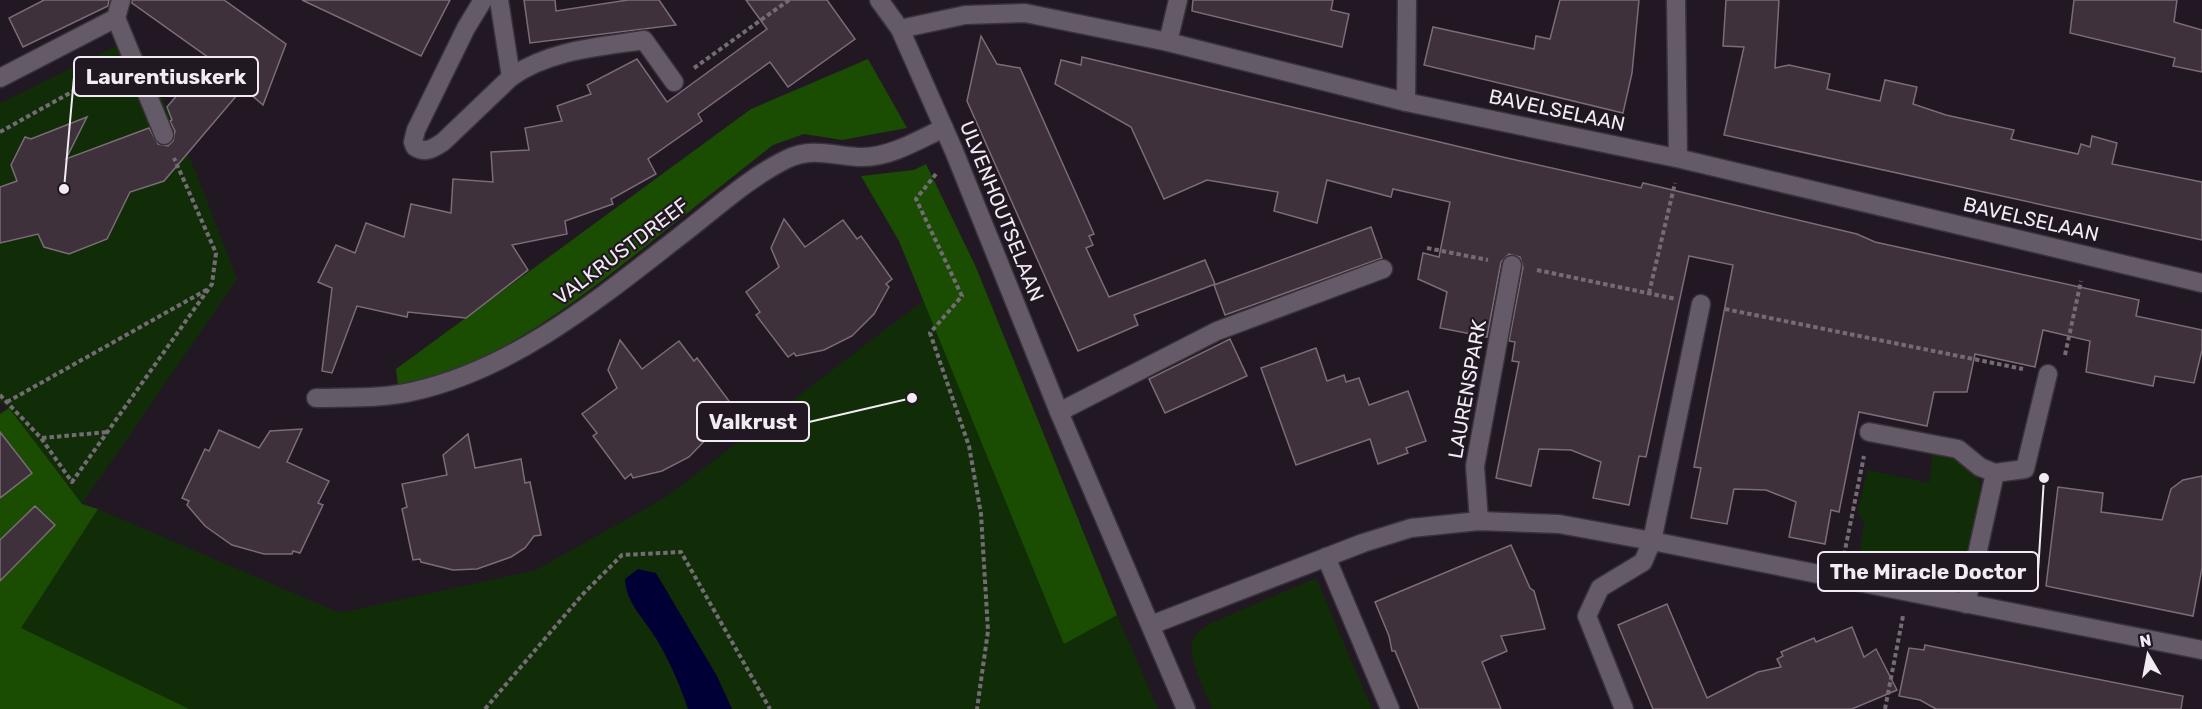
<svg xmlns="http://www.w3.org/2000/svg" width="2202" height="709" viewBox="0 0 2202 709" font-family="Rubik,sans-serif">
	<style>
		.green { fill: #112d07 }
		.forest { fill: #1a4d01 }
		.water { fill: #000036 }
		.building { fill: #3e313b; stroke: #7b6c78; stroke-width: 1.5 }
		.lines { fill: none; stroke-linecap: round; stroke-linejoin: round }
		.minor-casing { stroke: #39323a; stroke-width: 21 }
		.path { stroke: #746c75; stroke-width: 4; stroke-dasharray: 4.5 3; stroke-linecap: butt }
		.minor { stroke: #655a67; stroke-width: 18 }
		.labels { text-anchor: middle; stroke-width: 4.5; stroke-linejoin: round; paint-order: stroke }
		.street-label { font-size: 20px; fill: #f2ebf3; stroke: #211823 }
		.leader { fill: none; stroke: #f2ebf3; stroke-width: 2 }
		.callout-dot { fill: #f2ebf3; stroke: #211823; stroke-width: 2 }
		.callout { fill: #211823; stroke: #f2ebf3; stroke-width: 2 }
		.callout-label { font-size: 21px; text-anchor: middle; font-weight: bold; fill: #f2ebf3 }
	</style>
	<rect width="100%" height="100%" fill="#211823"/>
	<g class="green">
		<polygon points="135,37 197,175 237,279 82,504 9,408 0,402 0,103"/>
		<polygon points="975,265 1117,615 1158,709 0,709 0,647 21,628 98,509 340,613 536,570 666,497 924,300"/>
		<path d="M 1933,452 C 1946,455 1966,459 1975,471 C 1990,492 1968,548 1962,572 L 1860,551 L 1864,523 L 1858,511 L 1867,470 L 1929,483 Z"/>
		<path d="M 1316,578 L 1372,709 L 1212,709 C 1206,694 1187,655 1192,641 C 1195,633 1202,629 1209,624 Z"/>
	</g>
	<g class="forest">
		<path d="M 868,59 L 907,128 L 842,140 L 804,134 L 773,145 C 730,179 687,213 645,247 C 570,306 494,367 398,386 L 396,369 L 751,109 Z"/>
		<polygon points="926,164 975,265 1117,615 1064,644 899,241 861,176 914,170"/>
		<polygon points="9,408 82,504 98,509 21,628 189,709 0,709 0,414"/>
	</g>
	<path class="water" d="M 638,569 L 656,573 L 717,676 L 732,709 L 688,709 C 680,685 670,662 657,640 C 645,619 626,604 625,579 Z"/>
	<g class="building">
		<polygon points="44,0 109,0 108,6 23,47 9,18"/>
		<polygon points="132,0 224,0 286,44 263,105 243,88 164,181 130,192 107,239 69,254 44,247 38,234 0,243 0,187 17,181 11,165 25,137 31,139 87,117 66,159 149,128 158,144 168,146 173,141 175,131 170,121 172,120 167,107 209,58 132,3"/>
		<polygon points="302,0 450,0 421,56"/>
		<polygon points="524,0 555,0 556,11 628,0 659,0 676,25 530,43"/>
		<polygon points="746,0 827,0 855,39 788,87 770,62 698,114 702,121 648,159 656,174 611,199 613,204 565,221 567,234 512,245 528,270 466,318 408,312 407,317 357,306 332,373 322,371 332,288 318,282 336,245 355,253 366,223 404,237 411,204 451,213 453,179 493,182 491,152 529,150 525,128 562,121 557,106 591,94 587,85 637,59 667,102 767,29"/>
		<polygon points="1193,0 1333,0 1331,10 1349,14 1342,47 1192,11"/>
		<polygon points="1560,0 1639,0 1632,73 1623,113 1424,65 1433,27 1534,49 1536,36 1550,39"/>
		<polygon points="1726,0 1779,0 1775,68 1789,65 1830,74 1827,89 1880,101 1885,80 1917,87 1913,104 1946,115 2014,130 2011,139 2078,154 2081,144 2090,147 2092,136 2117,143 2112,164 2202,182 2202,240 1724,135 1744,47 1723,46"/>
		<polygon points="2074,0 2177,0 2174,22 2202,30 2202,72 2173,66 2175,58 2070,33"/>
		<polygon points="981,36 997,64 1020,68 1094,234 1089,236 1093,245 1086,248 1109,297 1205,260 1215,284 1134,315 1138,325 1078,351 967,101"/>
		<polygon points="1082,57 1507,158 1641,188 1643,183 1857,234 1875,242 2139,300 2136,316 2202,330 2202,350 2194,383 2155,376 2153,386 2086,372 2090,341 2043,330 2035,367 1975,354 1967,392 1934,392 1927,426 1859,412 1839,512 1831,510 1825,544 1789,537 1796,502 1766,490 1734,489 1727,524 1691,518 1701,468 1694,467 1733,265 1689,256 1646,457 1639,456 1629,505 1593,498 1601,462 1571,450 1539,449 1531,486 1496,478 1519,362 1512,361 1515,342 1509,341 1523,267 1520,257 1509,254 1501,262 1487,337 1440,328 1447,292 1418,279 1423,253 1439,257 1450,202 1393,189 1391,197 1327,180 1317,223 1274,211 1278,192 1207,180 1164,199 1131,127 1055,84 1061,60 1081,65"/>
		<polygon points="784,219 805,247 843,220 857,239 861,236 892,279 886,284 889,287 874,314 852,336 824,350 796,356 794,353 788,357 756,315 760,312 746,292 779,267 771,248"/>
		<polygon points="1371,227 1382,258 1225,315 1214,285"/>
		<polygon points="1230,339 1247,376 1165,413 1149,379"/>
		<polygon points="620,340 642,369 679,341 694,361 697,358 729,401 723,405 725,408 712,433 689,457 662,471 633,478 631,474 625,479 593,436 597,433 582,414 617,388 608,370"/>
		<polygon points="1316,348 1327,381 1344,375 1346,382 1359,378 1369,405 1408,391 1426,441 1406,448 1408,453 1378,464 1370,439 1296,465 1261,368"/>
		<polygon points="302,429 287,462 329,481 318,503 323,505 300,553 293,551 292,554 264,554 232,545 205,526 187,505 189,501 182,498 205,449 209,451 219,430 259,448 270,431"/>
		<polygon points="0,432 32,473 0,498"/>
		<polygon points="468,434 475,468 521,459 525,483 530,482 541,535 534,536 525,548 511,557 477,569 453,570 421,562 420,559 413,560 402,509 407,507 402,484 447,475 443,455"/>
		<polygon points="2202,476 2202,568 2193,616 2046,586 2058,487 2103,493 2101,512 2162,520 2171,489 2183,480"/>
		<polygon points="35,506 55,525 0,581 0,540"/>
		<polygon points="1511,545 1530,588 1534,591 1545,629 1501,636 1507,651 1482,662 1501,709 1419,709 1395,651 1392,651 1389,636 1375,602"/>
		<polygon points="1667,604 1707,698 1758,672 1781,667 1777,659 1783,656 1781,652 1814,638 1816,642 1852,627 1864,657 1876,649 1897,690 1852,709 1653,709 1618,625"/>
		<polygon points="1925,645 2183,696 2181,709 1936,709 1920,700 1899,696 1909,648 1924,650"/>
	</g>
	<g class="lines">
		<g class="minor-casing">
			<g id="minor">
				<path d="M 483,0 L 466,28 L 416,130 L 413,142 L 415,147 C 425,154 434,148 443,142 L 511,77"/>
				<path d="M 499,0 L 511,77 C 550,50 598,47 644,40 L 674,82"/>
				<polyline points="879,0 900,29 954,151 1059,412 1186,709"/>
				<polyline points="1676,0 1678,158"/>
				<polyline points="116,18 164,135"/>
				<polyline points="900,29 965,15 1025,13 1168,42 1406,102 1681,159 2202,283"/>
				<polyline points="1168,42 1178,0"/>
				<polyline points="0,78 116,18 121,0"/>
				<polyline points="1406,102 1407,0"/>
				<path d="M 316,398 C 348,397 383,399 415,391 C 516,368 600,298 680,236 C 714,210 748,178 787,159 C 813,146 837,157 863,157 C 891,157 920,139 944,128"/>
				<polyline points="1059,412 1217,331 1383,269"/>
				<polyline points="1869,432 1958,449 1980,467 1995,473"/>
				<polyline points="1479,521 1475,466 1512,265"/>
				<polyline points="1326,557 1390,709"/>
				<polyline points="1966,604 1995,473 2025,469 2048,374"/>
				<polyline points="1151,625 1363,543 1411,528 1479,521 1559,524 1652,541 2202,650"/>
				<polyline points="1624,709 1587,616 1600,588 1643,562 1652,541 1701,304"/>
			</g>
		</g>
		<g class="path">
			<polyline points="694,68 789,0"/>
			<polyline points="0,132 111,70"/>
			<polyline points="936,174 916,199 962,296 930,333 969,446 981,514 988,631 977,709"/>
			<polyline points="1427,248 1488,260"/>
			<polyline points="1537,270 1676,299"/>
			<polyline points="1649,293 1675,183"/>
			<polyline points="1725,309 2023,369"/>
			<polyline points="2065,355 2081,281"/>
			<polyline points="0,395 41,438 72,482 212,284 216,253 174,158"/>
			<polyline points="7,402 208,289"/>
			<polyline points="42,438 108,432"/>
			<polyline points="1844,555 1864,456"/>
			<polyline points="485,709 583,594 622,555 681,552 770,709"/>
			<polyline points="1885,709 1903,616"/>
		</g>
		<use href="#minor" class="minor"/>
	</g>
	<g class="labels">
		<g class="street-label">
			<text transform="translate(1557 110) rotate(12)" y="7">BAVELSELAAN</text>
			<text transform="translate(1002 211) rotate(68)" y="7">ULVENHOUTSELAAN</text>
			<text transform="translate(2031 219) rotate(13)" y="7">BAVELSELAAN</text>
			<text transform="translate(621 251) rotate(-37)" y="7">VALKRUSTDREEF</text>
			<text transform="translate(1467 389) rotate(-80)" y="7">LAURENSPARK</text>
		</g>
	</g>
	<path class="leader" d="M64 189L74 77M912 398L809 422M2044 478L2038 572"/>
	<g class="callout-dot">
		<circle cx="64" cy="189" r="6"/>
		<circle cx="912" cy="398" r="6"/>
		<circle cx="2044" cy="478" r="6"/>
	</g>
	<g class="callout">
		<rect x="74" y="57" width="184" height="39" rx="6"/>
		<rect x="697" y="402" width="112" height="39" rx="6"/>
		<rect x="1818" y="552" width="220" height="39" rx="6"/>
	</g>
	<g class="callout-label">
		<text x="166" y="84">Laurentiuskerk</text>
		<text x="753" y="429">Valkrust</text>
		<text x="1928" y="579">The Miracle Doctor</text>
	</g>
	<g transform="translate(2148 655) rotate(350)" stroke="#211823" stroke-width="4.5" paint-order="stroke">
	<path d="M0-4.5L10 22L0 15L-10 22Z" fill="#f2ebf3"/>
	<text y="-9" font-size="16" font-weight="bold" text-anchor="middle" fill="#f2ebf3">N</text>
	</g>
</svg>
